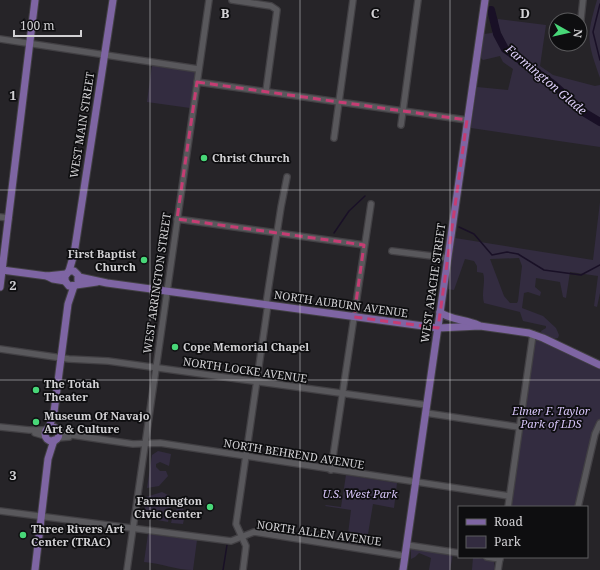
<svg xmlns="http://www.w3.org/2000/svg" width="600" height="570" viewBox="0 0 600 570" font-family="'Noto Serif',serif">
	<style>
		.green { fill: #332c40; fill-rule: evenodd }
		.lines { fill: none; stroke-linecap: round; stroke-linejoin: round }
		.stream { stroke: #191026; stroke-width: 1.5 }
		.river { stroke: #191026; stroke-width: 8 }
		.minor-casing { stroke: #424044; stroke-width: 8 }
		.major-casing { stroke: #424044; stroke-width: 9 }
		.minor { stroke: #59585c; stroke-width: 5.5 }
		.major { stroke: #7e65a3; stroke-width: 7 }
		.marked { fill: none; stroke: #c53d73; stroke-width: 3; stroke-dasharray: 8 5; stroke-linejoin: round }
		.grid { fill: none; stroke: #d2d1d4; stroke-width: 1; stroke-opacity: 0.55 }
		.poi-dot { fill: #48d778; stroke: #0e0e10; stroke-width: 1.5 }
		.labels { text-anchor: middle; stroke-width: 3.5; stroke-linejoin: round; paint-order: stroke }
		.street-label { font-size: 11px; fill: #d2d1d4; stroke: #0e0e10 }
		.poi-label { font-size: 11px; font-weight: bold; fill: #d2d1d4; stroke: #0e0e10; text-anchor: start }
		.park-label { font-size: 11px; font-style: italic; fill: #d6c4f8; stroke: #0e0e10 }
		.water-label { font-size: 12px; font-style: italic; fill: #ddcef9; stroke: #0e0e10 }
		.grid-label { font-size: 13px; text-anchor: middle; font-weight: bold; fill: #d2d1d4; stroke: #0e0e10; stroke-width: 3.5; stroke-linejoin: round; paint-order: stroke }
	</style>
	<rect width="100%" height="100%" fill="#262428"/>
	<g class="green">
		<path d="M 597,0 L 600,0 L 600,78 C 587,41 586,37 597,0 Z"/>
		<polygon points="498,19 546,25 540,66 553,75 595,86 600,85 600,121 585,113 553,83 521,57 507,48 497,23"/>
		<polygon points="494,30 504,52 515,57 552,85 586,116 600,123 600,147 471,128 477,87 508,90 513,69 503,62 500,56 483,60 481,58 484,34 492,33"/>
		<polygon points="152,65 195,72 190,108 147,102"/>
		<path d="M 600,202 L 600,293 L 597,307 L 594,306 L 598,276 L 570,272 L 566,298 L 563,297 L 560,282 L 536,278 L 535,287 L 541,292 L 540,296 L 528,292 L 524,293 L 522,308 L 543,316 L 556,328 L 559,335 L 558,338 L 553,339 L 542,334 L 541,331 L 546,328 L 546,326 L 523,321 L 520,312 L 484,303 C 481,293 486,281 483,273 L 477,272 L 477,266 L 474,261 L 465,259 L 454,290 L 447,289 L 455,238 L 593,260 ZM 519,258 L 522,266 L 518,301 L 517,303 L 510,303 L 504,296 L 490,259 Z"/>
		<polygon points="538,338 600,368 600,419 594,431 575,507 511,507 535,340"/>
		<polygon points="158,451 171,454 169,466 160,462 156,464 156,467 160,471 166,471 168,476 159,486 147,488 152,455"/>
		<polygon points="346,475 397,483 394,508 373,504 366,546 347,542 351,510 325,506 326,505 341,507"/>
		<polygon points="162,492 168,495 172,501 168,522 147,518 144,515 146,497"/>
		<polygon points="180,507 182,507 185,513 183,524 171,523 174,511"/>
		<path d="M 148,534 L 197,540 L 193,570 C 176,570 161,563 144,562 Z"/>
		<polygon points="411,548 453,554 450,570 429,570 431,558 419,553 415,557 411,559"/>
		<polygon points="473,557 494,561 495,570 472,570"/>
	</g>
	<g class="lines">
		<g class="stream">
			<polyline points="600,4 593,32 600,60"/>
			<polyline points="459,227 474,234 492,255 507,252 518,254 544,270 581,275 600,265"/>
			<polyline points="334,233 349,211 365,196"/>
			<polyline points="223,570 227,545"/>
		</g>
		<polyline class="river" points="491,10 497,34 505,49 553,84 585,113 600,122"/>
		<g class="minor-casing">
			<g id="minor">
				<polyline points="232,0 271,6 277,10 266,91"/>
				<polyline points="580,28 583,0"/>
				<polyline points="0,39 198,69"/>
				<polyline points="197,82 467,120"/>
				<polyline points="401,125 418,0"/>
				<polyline points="334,138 353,0"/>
				<polyline points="0,217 9,218"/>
				<polyline points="177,219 364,245"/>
				<polyline points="392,251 448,258"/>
				<polyline points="266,304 281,207 287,177"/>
				<polyline points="0,349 69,359 108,361 427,405"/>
				<polyline points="426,413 519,427"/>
				<polyline points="0,427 29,430 46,430"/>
				<polyline points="35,433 45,436"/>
				<polyline points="58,433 133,444 160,443 509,496"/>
				<polyline points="57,438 69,437"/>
				<polyline points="331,470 371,204"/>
				<polyline points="508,507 533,334"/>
				<polyline points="578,507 595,434 600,423"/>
				<polyline points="0,511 231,541 254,532 405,556"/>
				<polyline points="407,545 459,553"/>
				<polyline points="487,557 500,559"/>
				<polyline points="127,570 209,0"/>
				<polyline points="243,570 246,546 236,524 268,304"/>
				<polyline points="498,570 500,557"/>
			</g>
		</g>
		<g class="major-casing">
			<g id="major">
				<polyline points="2,270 47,276 53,279 65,281"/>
				<polyline points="69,271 74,254 113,0"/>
				<polyline points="47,276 66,274"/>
				<polyline points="79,277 107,283 438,328 480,326 529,333 543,338 600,365"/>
				<polyline points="78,281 78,275 74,271 69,271 65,276 65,281 69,286 97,282"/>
				<polyline points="0,287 35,0"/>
				<path d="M 440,312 C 447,319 467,320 478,325"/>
				<circle cx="52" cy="434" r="7"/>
				<polyline points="49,428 54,412 68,304 74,286"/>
				<polyline points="35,570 48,459 54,440"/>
				<polyline points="403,570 485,0"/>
			</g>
		</g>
		<use href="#minor" class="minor"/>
		<use href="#major" class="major"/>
	</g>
	<path class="marked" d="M 197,82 L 467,120 L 438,328 L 354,317 L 364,245 L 177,219 Z"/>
	<path class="grid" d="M 150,0 L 150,570M 300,0 L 300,570M 450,0 L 450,570M 0,190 L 600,190M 0,380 L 600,380"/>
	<g class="poi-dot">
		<circle cx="204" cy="158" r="4"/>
		<circle cx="144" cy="260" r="4"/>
		<circle cx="175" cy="347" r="4"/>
		<circle cx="36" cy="390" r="4"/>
		<circle cx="36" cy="422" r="4"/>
		<circle cx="210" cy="507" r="4"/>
		<circle cx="23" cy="535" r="4"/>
	</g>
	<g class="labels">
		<g class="street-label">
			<text transform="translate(82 125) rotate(-81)" y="4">WEST MAIN STREET</text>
			<text transform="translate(157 283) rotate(-82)" y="4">WEST ARRINGTON STREET</text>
			<text transform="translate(433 283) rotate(-82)" y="4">WEST APACHE STREET</text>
			<text transform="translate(341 304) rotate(8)" y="4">NORTH AUBURN AVENUE</text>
			<text transform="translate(245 370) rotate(8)" y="4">NORTH LOCKE AVENUE</text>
			<text transform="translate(294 454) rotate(9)" y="4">NORTH BEHREND AVENUE</text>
			<text transform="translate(319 533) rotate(8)" y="4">NORTH ALLEN AVENUE</text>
		</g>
		<g class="poi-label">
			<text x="212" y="162">Christ Church</text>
			<text x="136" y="258" text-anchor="end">First Baptist<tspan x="136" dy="13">Church</tspan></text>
			<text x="183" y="351">Cope Memorial Chapel</text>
			<text x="44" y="388">The Totah<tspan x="44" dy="13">Theater</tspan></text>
			<text x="44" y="420">Museum Of Navajo<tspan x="44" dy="13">Art &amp; Culture</tspan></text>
			<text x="202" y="505" text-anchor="end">Farmington<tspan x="202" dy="13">Civic Center</tspan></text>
			<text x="31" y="533">Three Rivers Art<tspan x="31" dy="13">Center (TRAC)</tspan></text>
		</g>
		<g class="park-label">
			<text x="551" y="415">Elmer F. Taylor<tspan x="551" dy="13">Park of LDS</tspan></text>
			<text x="360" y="498">U.S. West Park</text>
		</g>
		<g class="water-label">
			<text transform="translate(546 80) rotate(40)" y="4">Farmington Glade</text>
		</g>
	</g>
	<g class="grid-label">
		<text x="225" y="18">B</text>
		<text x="375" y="18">C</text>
		<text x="525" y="18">D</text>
		<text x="13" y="100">1</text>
		<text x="13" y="290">2</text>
		<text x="13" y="480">3</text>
	</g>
	<rect x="458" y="506" width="130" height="52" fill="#0e0e10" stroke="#5c5c5e"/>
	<rect x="466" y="519" width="20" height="6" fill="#7e65a3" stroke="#5c5c5e"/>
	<text x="494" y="526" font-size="12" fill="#d2d1d4">Road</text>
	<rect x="466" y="536" width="20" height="12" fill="#332c40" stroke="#5c5c5e"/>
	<text x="494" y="546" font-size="12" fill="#d2d1d4">Park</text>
	<g transform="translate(568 32) rotate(98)"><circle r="19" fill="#0e0e10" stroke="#5c5c5e"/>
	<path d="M0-3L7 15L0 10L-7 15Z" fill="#48d778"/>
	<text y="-6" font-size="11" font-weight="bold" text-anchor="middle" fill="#d2d1d4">N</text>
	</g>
	<path d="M14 30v6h67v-6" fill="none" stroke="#d2d1d4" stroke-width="2"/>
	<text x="20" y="30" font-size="12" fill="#d2d1d4" stroke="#0e0e10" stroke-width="3" paint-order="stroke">100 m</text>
</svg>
